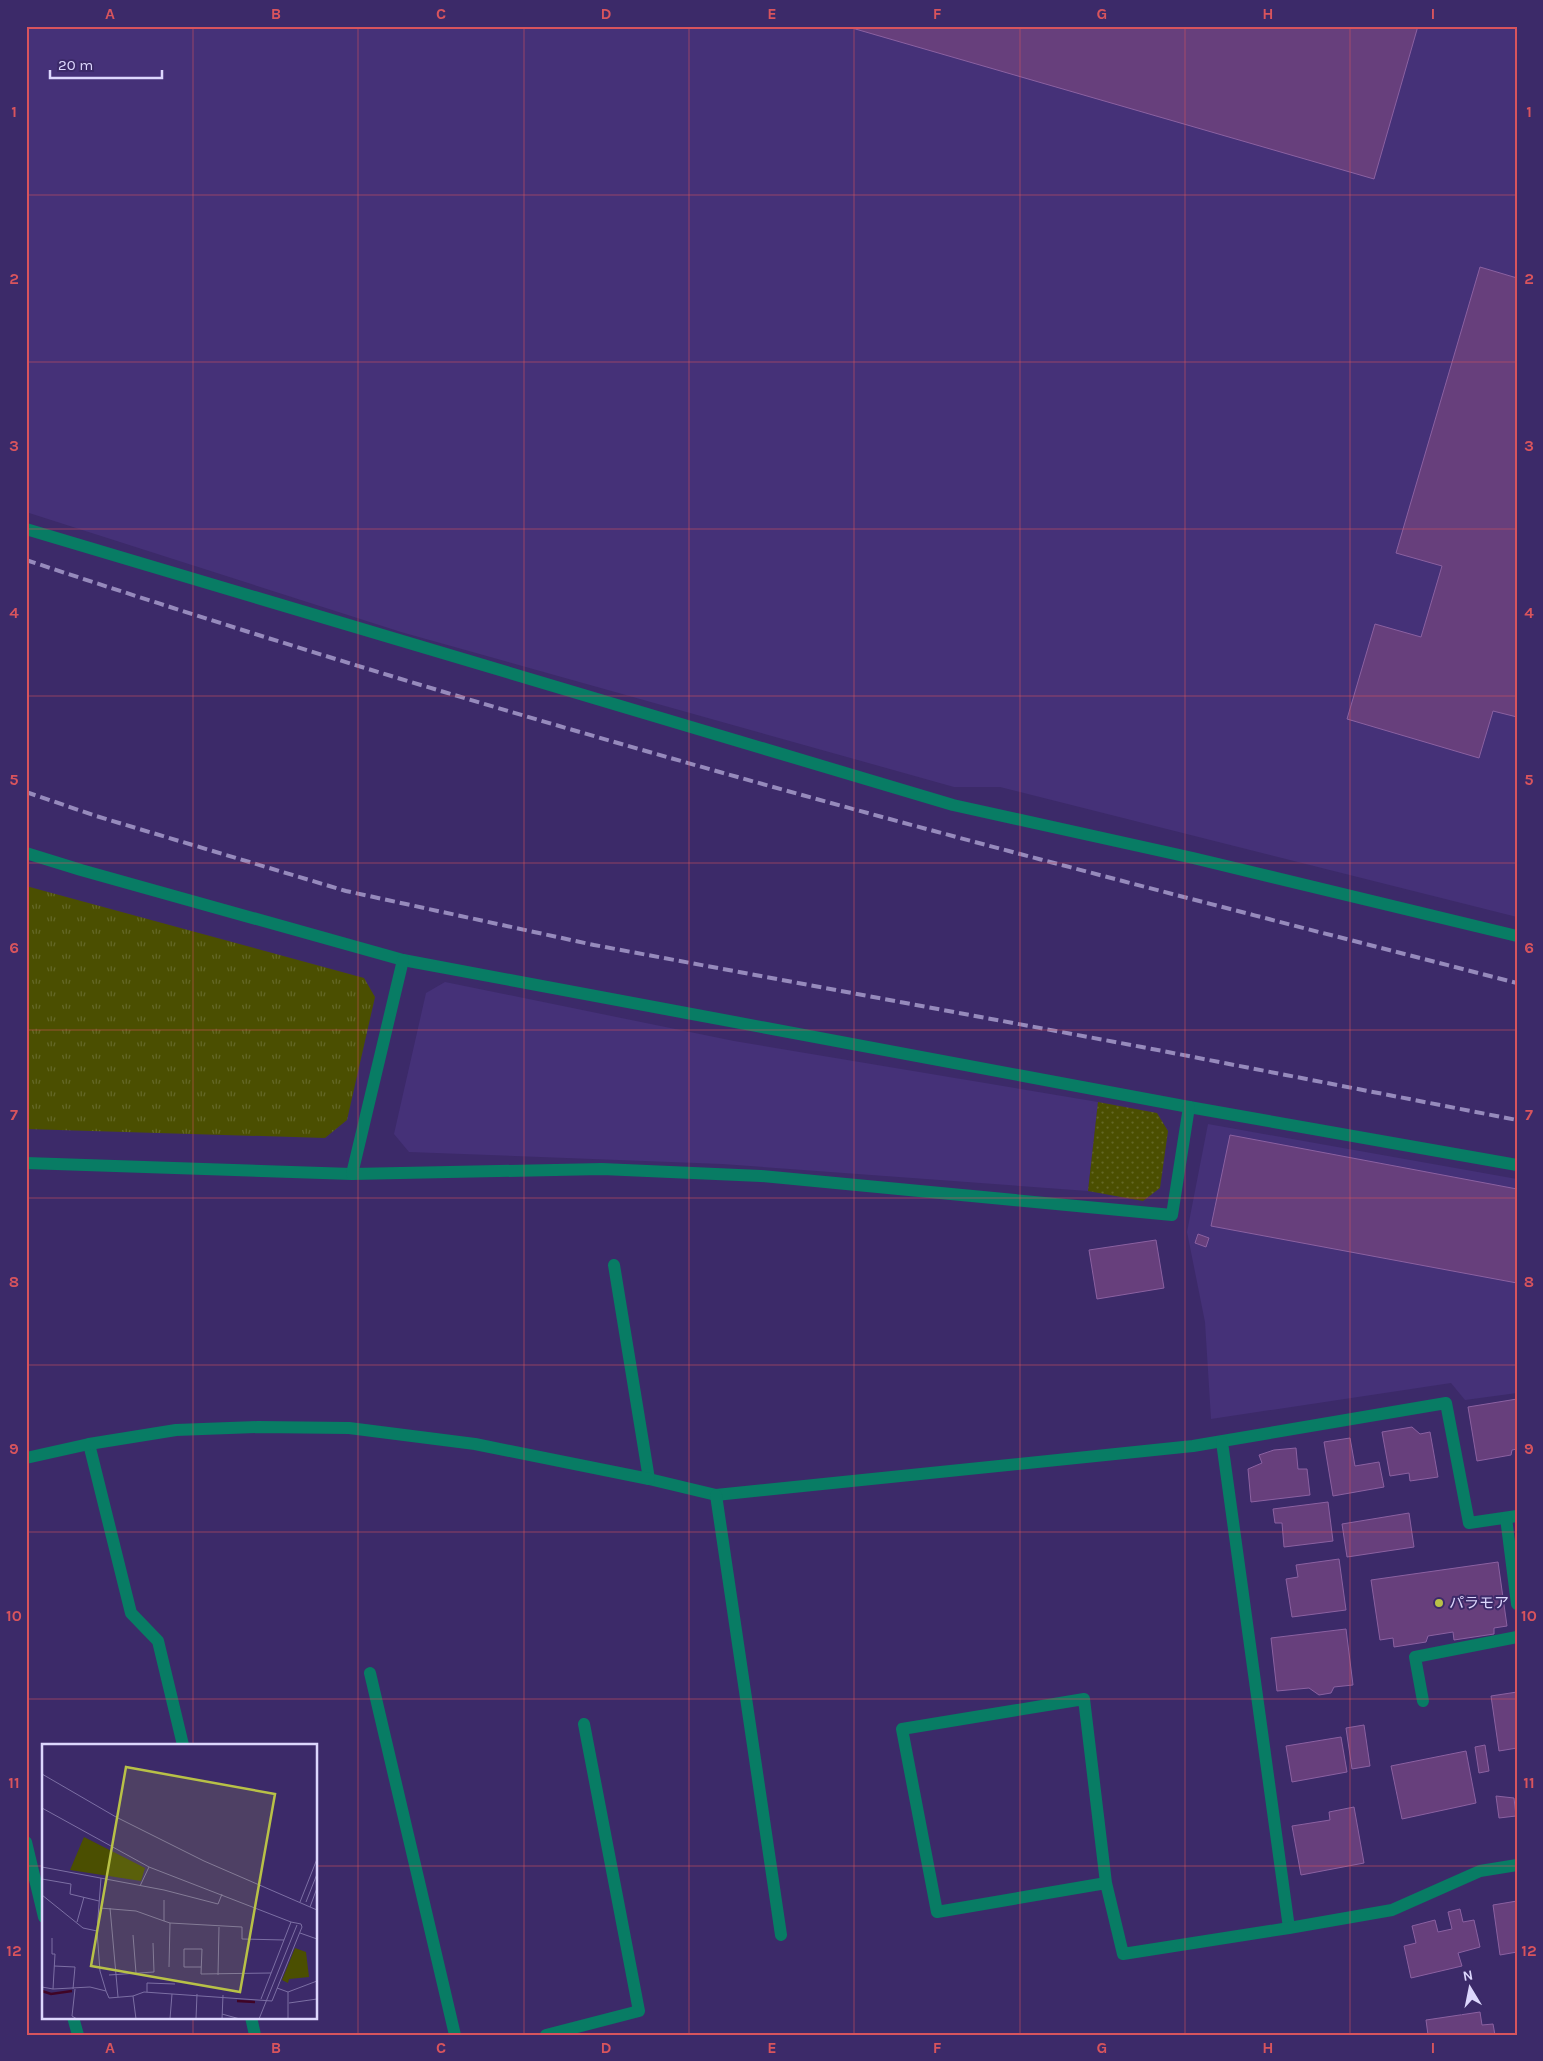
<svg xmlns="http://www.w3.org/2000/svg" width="1543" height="2061" viewBox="0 0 1543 2061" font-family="Karla,'Noto Sans JP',sans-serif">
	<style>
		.built { fill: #453178 }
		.grass { fill: url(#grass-tufts) }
		.park { fill: url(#park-dots) }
		.building { fill: #673f7c; stroke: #8b61a1 }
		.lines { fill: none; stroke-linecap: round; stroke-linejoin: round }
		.minor { stroke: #087c64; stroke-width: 12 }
		.rail { stroke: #968abc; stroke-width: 4; stroke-dasharray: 10 5; stroke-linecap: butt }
		.grid { fill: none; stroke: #d8545d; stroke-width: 1; stroke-opacity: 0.55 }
		.poi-dot { fill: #b8c147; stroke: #3c2a69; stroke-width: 2 }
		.labels { text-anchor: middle; stroke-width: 4; stroke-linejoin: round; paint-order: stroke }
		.poi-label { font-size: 15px; fill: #ddd7fd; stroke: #3c2a69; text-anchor: start }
		.inset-river { fill: none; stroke: #400425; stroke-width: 2.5 }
		.inset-road { fill: none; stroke: #7c6fa4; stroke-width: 1 }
		.view { fill: #b8c147; fill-opacity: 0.15; stroke: #b8c147; stroke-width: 2.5 }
		.inset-edge { fill: none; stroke: #ddd7fd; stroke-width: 2.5 }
		.neatline { fill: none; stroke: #d8545d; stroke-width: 2 }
		.grid-label { font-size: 16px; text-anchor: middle; font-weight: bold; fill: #d8545d }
	</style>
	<defs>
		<pattern id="grass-tufts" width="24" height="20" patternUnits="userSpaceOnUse" patternTransform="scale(1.25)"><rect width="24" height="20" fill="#4b4f01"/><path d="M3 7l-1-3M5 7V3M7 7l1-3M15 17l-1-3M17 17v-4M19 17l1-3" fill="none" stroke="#646827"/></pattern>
		<pattern id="park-dots" width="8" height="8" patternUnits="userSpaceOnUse" patternTransform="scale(1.25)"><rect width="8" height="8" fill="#4b4f01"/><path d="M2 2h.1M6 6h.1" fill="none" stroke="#646827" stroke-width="1.8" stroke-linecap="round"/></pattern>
	</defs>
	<rect width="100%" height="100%" fill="#3c2a69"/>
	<g class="built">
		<polygon points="26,26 1517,26 1517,917 1000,787 954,787 401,632 26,512"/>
		<polygon points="445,982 734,1041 1098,1102 1088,1191 722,1164 409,1152 394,1134 426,993"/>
		<polygon points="1208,1124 1517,1179 1517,1393 1465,1400 1451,1383 1211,1419 1205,1322 1187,1232"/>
	</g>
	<polygon class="grass" points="26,886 364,978 375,997 347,1120 325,1138 26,1129"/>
	<polygon class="park" points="1098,1102 1157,1113 1168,1131 1160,1188 1143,1201 1088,1191"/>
	<g class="building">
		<polygon points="845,26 1418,26 1374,179"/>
		<polygon points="1480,267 1517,278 1517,717 1493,711 1479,758 1347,719 1375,624 1421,637 1442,566 1396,553"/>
		<polygon points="1230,1135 1517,1189 1517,1283 1211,1226"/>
		<polygon points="1198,1234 1209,1238 1206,1247 1195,1243"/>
		<polygon points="1156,1240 1164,1288 1097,1299 1089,1250"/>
		<polygon points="1517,1399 1517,1449 1512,1450 1511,1455 1477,1461 1468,1407"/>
		<polygon points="1412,1427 1420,1434 1430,1432 1438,1477 1410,1481 1409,1473 1390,1476 1382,1432"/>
		<polygon points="1350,1438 1355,1466 1379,1462 1384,1487 1333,1496 1324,1442"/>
		<polygon points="1296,1448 1298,1469 1307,1469 1310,1495 1251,1502 1248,1469 1262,1463 1259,1455 1274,1450"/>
		<polygon points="1328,1502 1333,1541 1284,1547 1282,1523 1275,1523 1273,1509"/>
		<polygon points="1409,1513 1414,1547 1347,1557 1342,1524"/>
		<polygon points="1339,1559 1346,1610 1292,1617 1286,1579 1298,1577 1296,1565"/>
		<polygon points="1498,1562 1507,1626 1494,1628 1494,1634 1454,1640 1453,1632 1428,1636 1426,1642 1394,1647 1393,1638 1380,1640 1371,1580"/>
		<polygon points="1346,1629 1353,1685 1334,1687 1331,1693 1319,1695 1309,1688 1277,1691 1271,1638"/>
		<polygon points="1517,1692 1517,1748 1499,1751 1491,1696"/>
		<polygon points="1364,1725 1370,1766 1352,1769 1346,1728"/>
		<polygon points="1341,1737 1347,1772 1292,1782 1286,1746"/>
		<polygon points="1485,1745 1489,1771 1479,1773 1475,1747"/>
		<polygon points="1466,1751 1476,1803 1402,1819 1391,1766"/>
		<polygon points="1496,1796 1514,1798 1516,1816 1499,1818"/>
		<polygon points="1354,1807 1364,1863 1301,1875 1292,1826 1330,1820 1329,1812"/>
		<polygon points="1517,1901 1517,1952 1500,1955 1493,1905"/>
		<polygon points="1460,1909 1463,1922 1474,1920 1480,1947 1458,1953 1462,1966 1411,1978 1404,1946 1416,1943 1412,1926 1435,1920 1438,1932 1452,1929 1448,1912"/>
		<polygon points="1480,2012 1482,2025 1493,2024 1495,2035 1428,2035 1426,2020"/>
	</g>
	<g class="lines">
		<g class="minor">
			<polyline points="26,529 953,805 1193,858 1517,936"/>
			<polyline points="26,853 81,870 403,960 1189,1107 1517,1165"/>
			<polyline points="26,1163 352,1174 602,1169 761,1176 1172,1215 1189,1107"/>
			<polyline points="352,1174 403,960"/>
			<polyline points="614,1265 649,1479 716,1495 1193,1446 1446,1403 1469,1523 1517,1516"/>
			<polyline points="1222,1442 1289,1928"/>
			<polyline points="89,1444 131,1613 158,1641 183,1745"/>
			<polyline points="26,1458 89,1444 176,1430 258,1427 349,1428 475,1444 649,1479"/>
			<polyline points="716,1495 781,1935"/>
			<polyline points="1506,1518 1517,1604"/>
			<polyline points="370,1673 455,2035"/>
			<polyline points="1423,1701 1415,1657 1517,1637"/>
			<polyline points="26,1842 44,1917"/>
			<polyline points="1106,1883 937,1912 902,1729 1084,1699 1106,1883 1123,1954 1289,1928 1392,1910 1480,1871 1517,1865"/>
			<polyline points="73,2017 78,2035"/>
			<polyline points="251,2017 255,2035"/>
			<polyline points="546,2035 639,2011 584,1724"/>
		</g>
		<g class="rail">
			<path d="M 26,560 C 243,632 462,699 681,761 C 958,840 1238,911 1517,983"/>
			<polyline points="26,792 96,816 346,891 594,945 1142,1047 1517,1120"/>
		</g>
	</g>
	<path class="grid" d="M 193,26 L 193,1745M 358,26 L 358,2035M 524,26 L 524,2035M 689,26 L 689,2035M 854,26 L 854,2035M 1020,26 L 1020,2035M 1185,26 L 1185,2035M 1350,26 L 1350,2035M 26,195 L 1517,195M 26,362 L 1517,362M 26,529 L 1517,529M 26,696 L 1517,696M 26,863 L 1517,863M 26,1030 L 1517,1030M 26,1198 L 1517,1198M 26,1365 L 1517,1365M 26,1532 L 1517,1532M 26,1699 L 1517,1699M 26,1866 L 44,1866M 316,1866 L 1517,1866M 193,2017 L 193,2035"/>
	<circle class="poi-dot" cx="1439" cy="1603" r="5"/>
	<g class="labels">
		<g class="poi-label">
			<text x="1449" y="1608">パラモア</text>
		</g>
	</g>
	<g transform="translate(42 1744)">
		<rect width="275" height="275" fill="#3c2a69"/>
		<path d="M 42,93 L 103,124 L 99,137 L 28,126 Z" fill="#4b4f01"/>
		<path d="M 253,204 L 264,208 L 267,233 L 247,235 L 246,239 L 240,236 Z" fill="#4b4f01"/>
		<path class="inset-river" d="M 0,247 L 9,250 L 30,247M 195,257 L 213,258"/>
		<path class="inset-road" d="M 0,30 L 74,73 L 162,117 L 275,166M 0,64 L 107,123 L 249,178M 0,123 L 122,146 L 176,160 L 180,150M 0,135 L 29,140 L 28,150 L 57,157M 98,142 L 107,123M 0,151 L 41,184 L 55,187 L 58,227 L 64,247M 122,156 L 122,177 L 128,179 L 200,183 L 200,195 L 242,196M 258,158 L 275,115M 264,158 L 275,130M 268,163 L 275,144M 58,164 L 94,167 L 122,177M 68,164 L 76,253M 35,178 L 42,153M 55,187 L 59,134M 258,189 L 275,195M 91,191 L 94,229M 10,194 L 10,210 L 13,210 L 11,245M 0,216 L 0,243M 12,222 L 33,223 L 31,245M 127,223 L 128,179M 159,223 L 142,223 L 142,205 L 160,205 L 159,230 L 229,229M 67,231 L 112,228 L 111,199M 176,231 L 177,183M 0,243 L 11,245 L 48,243 L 64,247 L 67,254 L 91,252 L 94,275M 235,244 L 246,248 L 246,275M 33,245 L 30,272 L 35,275M 105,248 L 105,239 L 133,240M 246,248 L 275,237M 91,252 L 102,248 L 230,257 L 260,183 L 259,180 L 249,178 L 219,255M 247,259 L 275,255M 180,270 L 198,275M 128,275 L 130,250M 154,275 L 155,250M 180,275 L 181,251M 217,275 L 255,181"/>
		<path class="view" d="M 84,23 L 233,50 L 198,248 L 49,222 Z"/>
		<rect width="275" height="275" class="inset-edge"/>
	</g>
	<rect width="1543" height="2061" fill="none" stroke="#3c2a69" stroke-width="55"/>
	<g transform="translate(1470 1988) rotate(350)" stroke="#3c2a69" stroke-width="4" paint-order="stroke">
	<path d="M0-4L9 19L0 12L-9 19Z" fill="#ddd7fd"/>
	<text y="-8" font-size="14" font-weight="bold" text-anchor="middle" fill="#ddd7fd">N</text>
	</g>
	<path d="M50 70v8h112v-8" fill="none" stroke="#ddd7fd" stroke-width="2.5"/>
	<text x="58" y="70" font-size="15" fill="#ddd7fd" stroke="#3c2a69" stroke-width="4" paint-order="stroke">20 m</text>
	<rect x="28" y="28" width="1488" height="2006" class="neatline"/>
	<g class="grid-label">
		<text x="110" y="19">A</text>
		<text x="276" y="19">B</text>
		<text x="441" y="19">C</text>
		<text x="606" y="19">D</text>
		<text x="772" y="19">E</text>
		<text x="937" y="19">F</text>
		<text x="1102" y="19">G</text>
		<text x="1268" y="19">H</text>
		<text x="1433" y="19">I</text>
		<text x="14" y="117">1</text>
		<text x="1529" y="117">1</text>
		<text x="14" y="284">2</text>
		<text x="1529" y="284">2</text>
		<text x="14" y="451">3</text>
		<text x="1529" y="451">3</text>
		<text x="14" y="618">4</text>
		<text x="1529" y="618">4</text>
		<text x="14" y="785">5</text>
		<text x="1529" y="785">5</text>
		<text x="14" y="953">6</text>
		<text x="1529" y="953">6</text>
		<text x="14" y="1120">7</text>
		<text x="1529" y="1120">7</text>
		<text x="14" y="1287">8</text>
		<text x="1529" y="1287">8</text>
		<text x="14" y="1454">9</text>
		<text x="1529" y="1454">9</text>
		<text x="14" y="1621">10</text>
		<text x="1529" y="1621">10</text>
		<text x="14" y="1788">11</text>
		<text x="1529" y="1788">11</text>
		<text x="14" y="1956">12</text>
		<text x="1529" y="1956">12</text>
		<text x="110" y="2053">A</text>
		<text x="276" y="2053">B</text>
		<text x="441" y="2053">C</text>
		<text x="606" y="2053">D</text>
		<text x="772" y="2053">E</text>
		<text x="937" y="2053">F</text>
		<text x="1102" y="2053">G</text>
		<text x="1268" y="2053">H</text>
		<text x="1433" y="2053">I</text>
	</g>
</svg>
